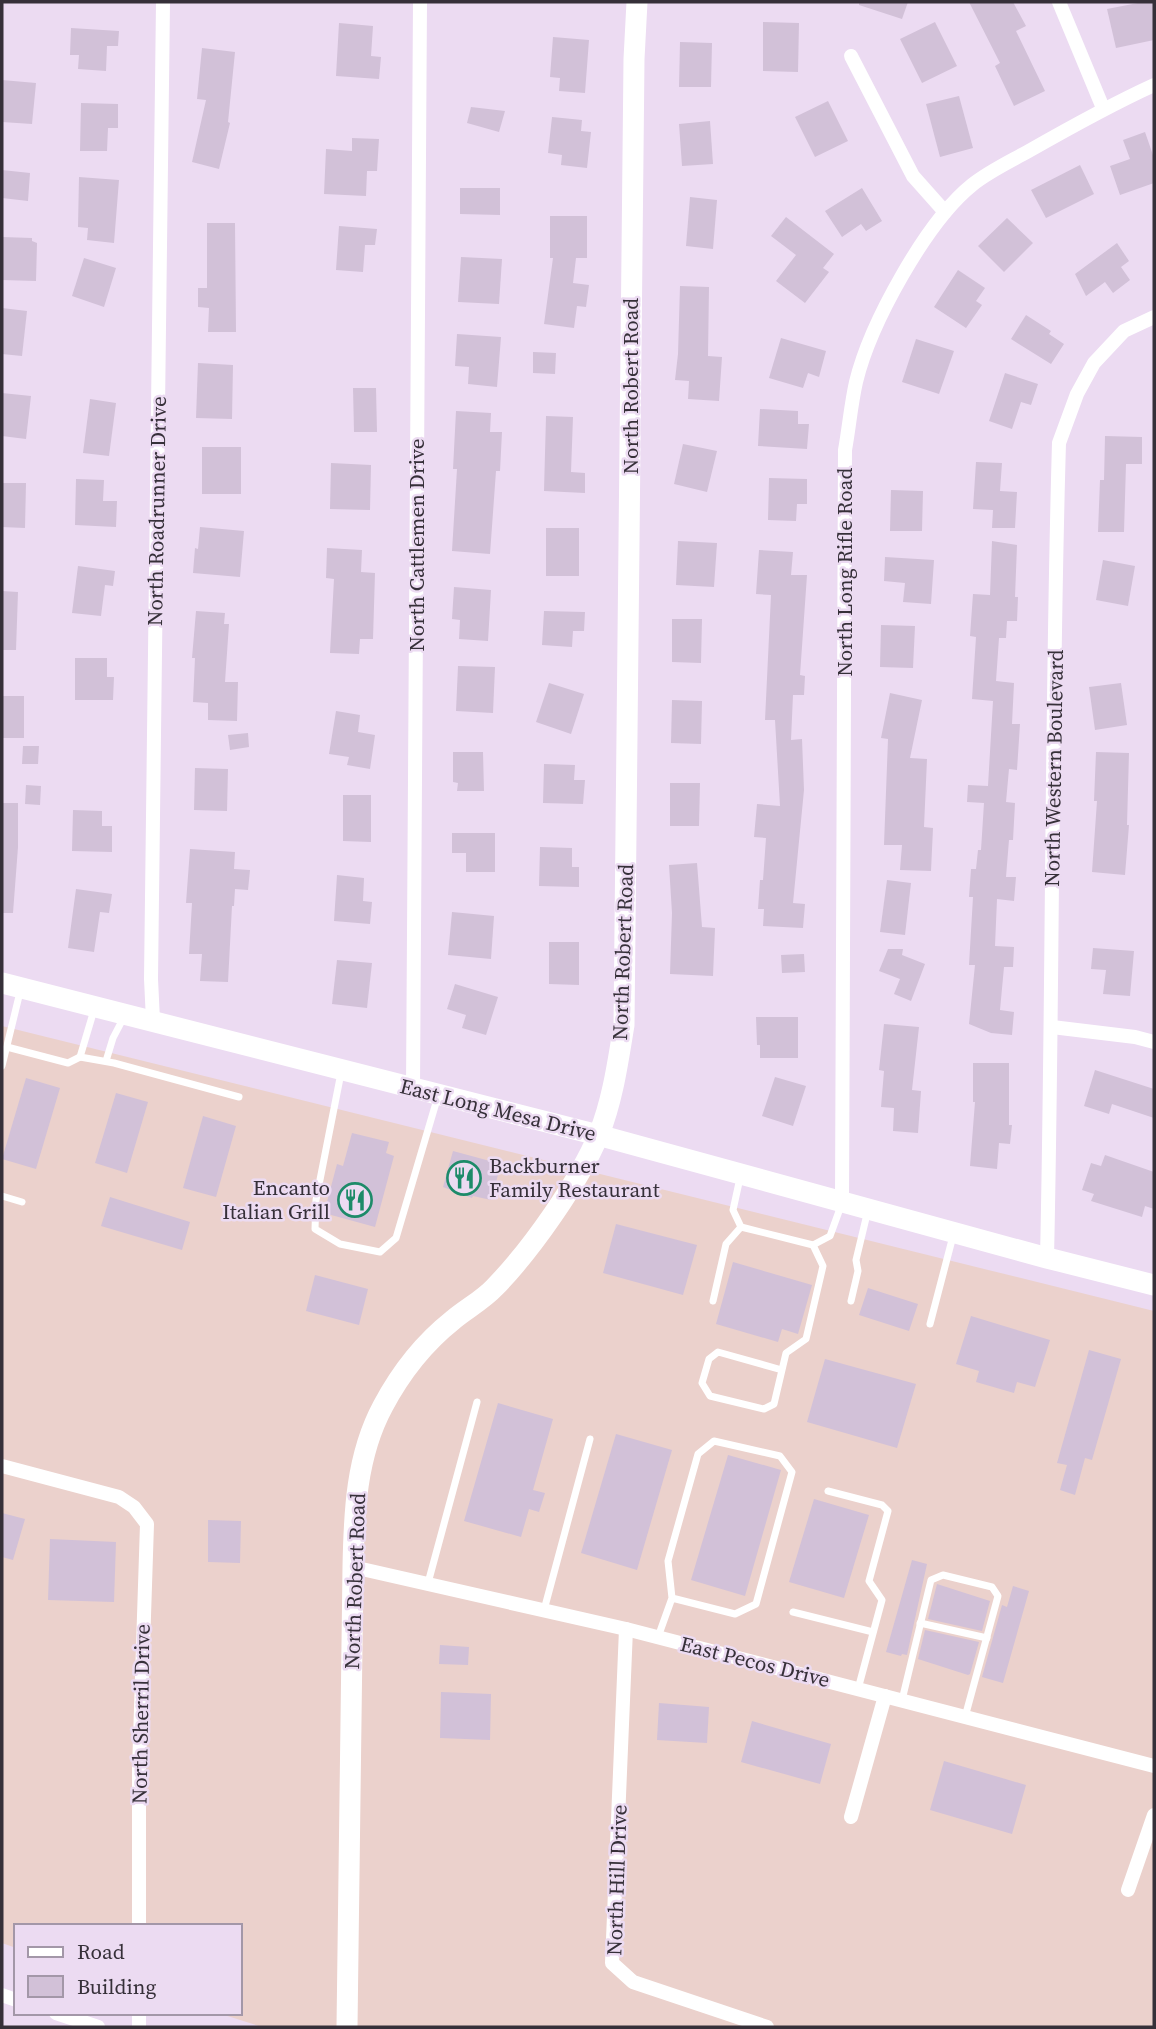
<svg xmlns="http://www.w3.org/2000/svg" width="1156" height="2029" viewBox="0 0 1156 2029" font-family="'Source Serif 4',serif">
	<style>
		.commercial { fill: #ebd1cc }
		.building { fill: #d2c1d8 }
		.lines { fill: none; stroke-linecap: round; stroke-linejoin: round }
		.lane { stroke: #fff; stroke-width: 7 }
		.street { stroke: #fff; stroke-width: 14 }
		.secondary { stroke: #fff; stroke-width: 21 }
		.labels { text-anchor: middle; stroke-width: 5; stroke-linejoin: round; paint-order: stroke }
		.street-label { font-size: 21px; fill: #363039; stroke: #ecdbf2 }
		.poi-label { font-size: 21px; fill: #363039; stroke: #ecdbf2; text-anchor: start }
	</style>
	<rect width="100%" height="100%" fill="#ecdbf2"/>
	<polygon class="commercial" points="2,1026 1154,1311 1154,2027 262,2027 218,2013 240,2013 240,1926 16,1926 16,1948 2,1943"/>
	<g class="building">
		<polygon points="859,2 908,2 902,19 859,5"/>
		<polygon points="969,2 1013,2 1026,26 1016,31 1045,91 1014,106 995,66 1000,63"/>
		<polygon points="1143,2 1154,2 1154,40 1116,48 1107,9"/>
		<polygon points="763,22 799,23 798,72 763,71"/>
		<polygon points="935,22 957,66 922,83 900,39"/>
		<polygon points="339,23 373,26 371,56 381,57 379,79 336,76"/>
		<polygon points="71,28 119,31 118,46 107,46 106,71 78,69 79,55 70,55"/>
		<polygon points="553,37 589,40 585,93 559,91 560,78 550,77"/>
		<polygon points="680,42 712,43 711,87 679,87"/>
		<polygon points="202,48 235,52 228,122 230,123 219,169 192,162 206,100 197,99"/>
		<polygon points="2,80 36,83 32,124 2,122"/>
		<polygon points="959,96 973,148 940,157 926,104"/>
		<polygon points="828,101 848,141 815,157 795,117"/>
		<polygon points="81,103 118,104 118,128 108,128 107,151 80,151"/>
		<polygon points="471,107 505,111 499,132 467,123"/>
		<polygon points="552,117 582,120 581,131 591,132 587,168 561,165 562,155 548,153"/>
		<polygon points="710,121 713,164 682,166 679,124"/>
		<polygon points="1145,132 1154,158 1154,183 1120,195 1110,166 1130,159 1123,140"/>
		<polygon points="352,138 379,139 377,171 367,171 366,196 324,194 326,149 352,151"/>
		<polygon points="1080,165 1094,194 1046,218 1031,190"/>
		<polygon points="2,170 30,173 28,201 2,198"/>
		<polygon points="79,177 119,180 114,243 87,240 88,228 78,227"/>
		<polygon points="460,188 500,188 500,215 460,214"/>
		<polygon points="862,188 882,221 866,231 861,224 842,237 825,211"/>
		<polygon points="690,197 717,200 713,249 686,246"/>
		<polygon points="550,216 587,216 587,258 576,258 573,283 589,285 586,307 577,306 574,328 544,324 553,258 550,258"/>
		<polygon points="786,217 834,254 823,268 829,272 805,303 776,281 796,255 771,236"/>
		<polygon points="1007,218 1033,243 1004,272 978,246"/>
		<polygon points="207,223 235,223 236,332 208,332 209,308 198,307 198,288 207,288"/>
		<polygon points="339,226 377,229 375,245 365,245 363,272 336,270"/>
		<polygon points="2,237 32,238 32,241 37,243 36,281 2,280"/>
		<polygon points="1117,243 1129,261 1121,267 1130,280 1113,293 1105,282 1086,296 1075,274"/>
		<polygon points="461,257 502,259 499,304 458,302"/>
		<polygon points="84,258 116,268 104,307 72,296"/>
		<polygon points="958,270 985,288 976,301 982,305 966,328 934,307"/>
		<polygon points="680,286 709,287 708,356 722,357 719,401 688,399 689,381 675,380 678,354"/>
		<polygon points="2,308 27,311 22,356 2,354"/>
		<polygon points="1026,315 1051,331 1049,334 1064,344 1051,364 1011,339"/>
		<polygon points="457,334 501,337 497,387 468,384 469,367 455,366"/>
		<polygon points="781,338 826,351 819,377 808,373 803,388 769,378"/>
		<polygon points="916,339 954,351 939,394 902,382"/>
		<polygon points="533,352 556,353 555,374 533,373"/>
		<polygon points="198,363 233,365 232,419 196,418"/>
		<polygon points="1005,373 1038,384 1031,405 1021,402 1012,429 989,421"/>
		<polygon points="353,388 376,388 377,432 354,432"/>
		<polygon points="2,393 31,396 26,439 2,436"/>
		<polygon points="90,399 116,403 109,456 83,453"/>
		<polygon points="760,409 798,411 798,424 809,424 807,449 758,446"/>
		<polygon points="456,411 491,413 490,432 502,432 500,471 496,471 490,554 452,551 457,469 453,469"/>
		<polygon points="546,416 573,417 571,472 585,473 585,493 544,491"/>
		<polygon points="1105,436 1142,437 1142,464 1126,464 1124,532 1098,532 1100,480 1104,480"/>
		<polygon points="683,444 717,451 707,492 674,484"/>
		<rect x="202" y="447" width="39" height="47"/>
		<polygon points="976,462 1002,463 1000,491 1017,492 1015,528 992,528 993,510 973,509"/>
		<polygon points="331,463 371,465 370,510 330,509"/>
		<polygon points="769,478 807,479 807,504 797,504 796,521 768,520"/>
		<polygon points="76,479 104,480 103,501 117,501 116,527 75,525"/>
		<polygon points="2,483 26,483 25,528 2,527"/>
		<polygon points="891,490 923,491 922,531 890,531"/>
		<polygon points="200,527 244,531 240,577 193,573 195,548 198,549"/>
		<rect x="546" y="528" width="33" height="48"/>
		<polygon points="678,541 717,543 714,587 676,585"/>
		<polygon points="992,541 1017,545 1015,597 1018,597 1017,621 1007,621 1006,638 999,638 996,681 1014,683 1012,724 1020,724 1017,770 1009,769 1006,802 1015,803 1013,840 1009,840 1006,877 1016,877 1014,901 997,899 995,946 1014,947 1013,967 1004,967 1000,1010 1014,1012 1012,1035 991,1033 969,1024 975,965 969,965 973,897 969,897 971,869 976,869 978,850 981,850 984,803 967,802 968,785 988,786 993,701 972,699 976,637 970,636 973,594 990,595"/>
		<polygon points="327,548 362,550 361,572 375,573 373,639 360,639 359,654 330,653 334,579 326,578"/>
		<polygon points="759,550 793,552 791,575 807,575 800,675 805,676 804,695 793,695 791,740 802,739 804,790 793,903 805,904 803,928 763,926 764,909 758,909 760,880 763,880 766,838 754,837 757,804 780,806 775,720 765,720 771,595 756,594"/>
		<polygon points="885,557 934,560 931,604 903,602 905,583 884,581"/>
		<polygon points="1103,560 1135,566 1128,606 1096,600"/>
		<polygon points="78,566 115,571 113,586 105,585 101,616 72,613"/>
		<polygon points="454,587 491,590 488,641 459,639 460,620 452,619"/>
		<polygon points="2,591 18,592 16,650 2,650"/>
		<polygon points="196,611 225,613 224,624 229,624 225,682 238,682 237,721 208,720 208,703 193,702 195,658 192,658"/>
		<polygon points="544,611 585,612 584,631 573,631 572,647 542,645"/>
		<polygon points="672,619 702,619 701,663 672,662"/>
		<polygon points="881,625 915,626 913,668 880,667"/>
		<polygon points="75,658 107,658 107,677 114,677 113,700 75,700"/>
		<polygon points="458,666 495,667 493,713 456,711"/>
		<polygon points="549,683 584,694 571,734 536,722"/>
		<polygon points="1121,683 1127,725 1095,730 1089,687"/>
		<polygon points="890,693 922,700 910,758 927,759 924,827 933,828 931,871 900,870 902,845 884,845 888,739 881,738"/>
		<rect x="2" y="696" width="22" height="42"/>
		<polygon points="672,700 702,701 701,744 671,743"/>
		<polygon points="336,711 360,715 358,732 375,735 370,769 347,765 349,757 329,754"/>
		<polygon points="248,733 249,747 230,750 228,735"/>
		<polygon points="23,746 39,746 38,764 22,764"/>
		<polygon points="453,752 483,752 484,791 457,791 458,783 453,782"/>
		<polygon points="1096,752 1129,753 1127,825 1129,825 1125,875 1092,872 1097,801 1094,801"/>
		<polygon points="544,764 575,765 574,780 585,780 583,804 543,803"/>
		<polygon points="195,768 228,769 227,811 194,810"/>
		<polygon points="670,783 700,783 699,826 670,826"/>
		<polygon points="26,785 41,786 40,805 25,804"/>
		<polygon points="343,795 371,795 371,842 343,841"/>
		<polygon points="2,803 18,803 18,847 13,913 2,913"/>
		<polygon points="73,810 102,811 102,826 112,826 112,852 72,851"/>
		<polygon points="452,833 495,833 495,872 466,872 466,853 452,853"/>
		<polygon points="540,847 572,848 572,867 579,867 579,887 539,886"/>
		<polygon points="190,849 235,852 234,869 250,870 248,890 235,889 234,906 232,906 228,982 200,981 202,954 189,954 192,903 186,903"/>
		<polygon points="697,863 702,927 715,928 713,976 670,974 672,913 669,865"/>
		<polygon points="337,875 364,878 363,901 372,902 370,924 334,921"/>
		<polygon points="887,880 911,883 905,935 880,932"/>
		<polygon points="76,889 112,894 109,913 100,912 94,952 68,948"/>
		<polygon points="452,912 494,916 491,959 448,955"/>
		<polygon points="549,942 579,942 579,985 549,984"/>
		<polygon points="1093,948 1134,951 1130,996 1103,994 1106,970 1091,969"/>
		<polygon points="888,949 903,949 902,955 925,964 911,1001 894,994 900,979 879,971"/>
		<polygon points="804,954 805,972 782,973 781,955"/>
		<polygon points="337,960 372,963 367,1008 332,1004"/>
		<polygon points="455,984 498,997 486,1035 462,1028 466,1015 447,1009"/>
		<polygon points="756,1017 798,1017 798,1058 760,1058 760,1045 757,1045"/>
		<polygon points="884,1024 919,1027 912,1090 921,1091 918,1133 893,1131 894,1108 881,1107 884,1071 879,1070"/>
		<polygon points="973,1063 1009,1063 1009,1125 1012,1125 1010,1144 999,1143 997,1169 970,1166 975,1102 973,1102"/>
		<polygon points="1095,1070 1154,1089 1154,1118 1112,1104 1109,1114 1084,1106"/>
		<polygon points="775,1077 806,1086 793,1126 762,1116"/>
		<polygon points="26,1078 60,1088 36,1169 2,1159"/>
		<polygon points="116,1093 148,1102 127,1173 95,1163"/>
		<polygon points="203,1116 236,1126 216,1197 183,1188"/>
		<polygon points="352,1133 389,1142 386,1153 394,1156 375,1227 324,1213 337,1164 343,1166"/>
		<polygon points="453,1151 501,1164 491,1200 473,1196 472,1198 443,1187"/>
		<polygon points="1105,1155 1154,1172 1154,1209 1145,1206 1142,1217 1091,1201 1094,1194 1082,1190 1091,1163 1101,1166"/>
		<polygon points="110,1197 190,1222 182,1250 101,1226"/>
		<polygon points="616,1224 697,1245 683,1295 603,1273"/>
		<polygon points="733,1262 812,1285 798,1334 782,1329 778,1342 716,1324"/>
		<polygon points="315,1275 368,1289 359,1325 306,1311"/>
		<polygon points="868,1288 918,1304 909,1331 859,1315"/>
		<polygon points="971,1316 1050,1340 1035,1387 1017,1382 1014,1393 976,1382 979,1371 956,1364"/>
		<polygon points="1089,1350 1121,1359 1092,1460 1085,1458 1075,1495 1060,1490 1067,1465 1057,1463"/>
		<polygon points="825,1359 916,1384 897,1448 807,1422"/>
		<polygon points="498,1403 553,1419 533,1490 545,1493 539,1512 529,1509 521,1537 464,1521"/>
		<polygon points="616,1434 672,1450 637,1570 581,1553"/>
		<polygon points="728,1455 781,1470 745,1596 691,1580"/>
		<polygon points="814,1499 869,1515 844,1598 789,1582"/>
		<polygon points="2,1513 25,1519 13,1560 2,1557"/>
		<polygon points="208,1520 241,1521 240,1563 208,1562"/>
		<polygon points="50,1539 116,1542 114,1602 48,1600"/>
		<polygon points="912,1560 927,1564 907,1655 902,1654 901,1656 886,1652"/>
		<polygon points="937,1584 990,1601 982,1631 928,1619"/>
		<polygon points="1013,1586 1029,1591 1003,1683 982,1677 1002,1605 1007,1607"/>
		<polygon points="925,1630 979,1642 970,1674 968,1675 918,1659"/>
		<polygon points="440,1645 469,1647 468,1665 439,1664"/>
		<polygon points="441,1692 491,1694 490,1740 440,1738"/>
		<polygon points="659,1703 709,1707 707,1743 657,1740"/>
		<polygon points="752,1721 831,1744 820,1784 741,1762"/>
		<polygon points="944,1761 1026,1785 1012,1834 930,1810"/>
	</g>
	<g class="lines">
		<g class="lane">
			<polyline points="7,1047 68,1063 80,1057 94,1010"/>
			<polyline points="80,1057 114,1063 239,1097"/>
			<polyline points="106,1061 113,1038 124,1017"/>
			<polyline points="2,1066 20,992"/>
			<polyline points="341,1073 316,1200 315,1229 340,1244 380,1252 396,1238 438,1096"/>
			<polyline points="740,1178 733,1210 741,1227 813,1245 830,1236 842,1203"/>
			<polyline points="2,1196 22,1202"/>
			<polyline points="713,1301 726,1244 741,1227"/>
			<polyline points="851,1301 858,1271 856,1260 868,1210"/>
			<polyline points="930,1324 953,1236"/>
			<polyline points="782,1370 718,1352 709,1359 702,1383 710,1396 764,1409 774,1404 786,1353 806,1339 823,1266 813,1245"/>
			<polyline points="828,1491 882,1505 888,1511 869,1581 882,1600 858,1689"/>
			<polyline points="428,1583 477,1402"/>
			<polyline points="544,1610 590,1439"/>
			<polyline points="793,1612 873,1632"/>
			<polyline points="920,1623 987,1638"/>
			<polyline points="658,1637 672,1598 668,1561 698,1454 714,1441 780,1456 792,1472 756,1604 735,1614 672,1598"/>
			<polyline points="902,1700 931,1580 943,1575 992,1587 998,1596 965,1717"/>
		</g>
		<g class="street">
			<polyline points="1059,2 1103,108"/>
			<polyline points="851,56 913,176 945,212"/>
			<polyline points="153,1020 151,979 163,2"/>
			<polyline points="1052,1027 1135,1037 1154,1042"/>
			<polyline points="413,1089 420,2"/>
			<path d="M 842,1202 L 845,450 C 849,428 851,404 856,382 C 870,324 926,222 972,185 C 988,172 1009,162 1027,152 C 1069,128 1110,105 1154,85"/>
			<path d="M 1047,1258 C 1053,987 1051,715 1059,443 L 1077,394 L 1094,363 L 1124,331 L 1154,317"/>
			<polyline points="2,1466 119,1497 134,1507 147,1524 139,1769 139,1926"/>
			<polyline points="353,1567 626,1629 1154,1766"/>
			<polyline points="626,1629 612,1963 633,1982 767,2027"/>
			<polyline points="851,1817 885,1696"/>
			<polyline points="1128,1890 1154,1815"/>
			<polyline points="2,1995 16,2000"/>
			<polyline points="56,2013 98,2027"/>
			<polyline points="139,2027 139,2013"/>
		</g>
		<g class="secondary">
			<polyline points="2,983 598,1135 1047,1258 1154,1285"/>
			<path d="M 347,2027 L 353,1567 C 354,1513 356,1456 383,1406 C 400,1374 424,1343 453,1320 C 466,1309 483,1300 495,1287 C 531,1250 579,1182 599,1134 C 613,1099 618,1061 624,1025 L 634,59 L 637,2"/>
		</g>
	</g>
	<defs>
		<g id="restaurant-ring" transform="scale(1.75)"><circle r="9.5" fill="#ecdbf2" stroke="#1d8b69" stroke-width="1.5"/><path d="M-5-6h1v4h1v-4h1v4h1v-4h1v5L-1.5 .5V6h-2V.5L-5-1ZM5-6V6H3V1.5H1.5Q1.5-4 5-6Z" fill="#1d8b69"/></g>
	</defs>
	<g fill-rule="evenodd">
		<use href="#restaurant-ring" x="464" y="1178"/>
		<use href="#restaurant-ring" x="355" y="1200"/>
	</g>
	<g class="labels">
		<g class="street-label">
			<text transform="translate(631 386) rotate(-90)" y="7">North Robert Road</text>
			<text transform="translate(157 511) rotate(-89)" y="7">North Roadrunner Drive</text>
			<text transform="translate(417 545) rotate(-90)" y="7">North Cattlemen Drive</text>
			<text transform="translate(845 572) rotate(-90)" y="7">North Long Rifle Road</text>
			<text transform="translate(1054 768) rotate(-89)" y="7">North Western Boulevard</text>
			<text transform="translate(623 952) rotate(-88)" y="7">North Robert Road</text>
			<text transform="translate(498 1110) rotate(14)" y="7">East Long Mesa Drive</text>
			<text transform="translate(355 1581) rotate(-88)" y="7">North Robert Road</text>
			<text transform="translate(755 1662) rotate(14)" y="7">East Pecos Drive</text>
			<text transform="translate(141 1714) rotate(-89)" y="7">North Sherril Drive</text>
			<text transform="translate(617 1880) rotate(-88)" y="7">North Hill Drive</text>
		</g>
		<g class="poi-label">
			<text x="489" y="1173">Backburner<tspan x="489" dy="24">Family Restaurant</tspan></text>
			<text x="330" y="1195" text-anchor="end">Encanto<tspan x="330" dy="24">Italian Grill</tspan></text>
		</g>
	</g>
	<rect width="1156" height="2029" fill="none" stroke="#363039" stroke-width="7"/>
	<rect x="14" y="1924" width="228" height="91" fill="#ecdbf2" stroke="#a397a8" stroke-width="2"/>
	<rect x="28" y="1947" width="35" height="10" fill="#ffffff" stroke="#a397a8" stroke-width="2"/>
	<text x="77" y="1959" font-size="21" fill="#363039">Road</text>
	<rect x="28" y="1976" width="35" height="21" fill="#d2c1d8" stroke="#a397a8" stroke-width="2"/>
	<text x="77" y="1994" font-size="21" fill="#363039">Building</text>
</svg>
